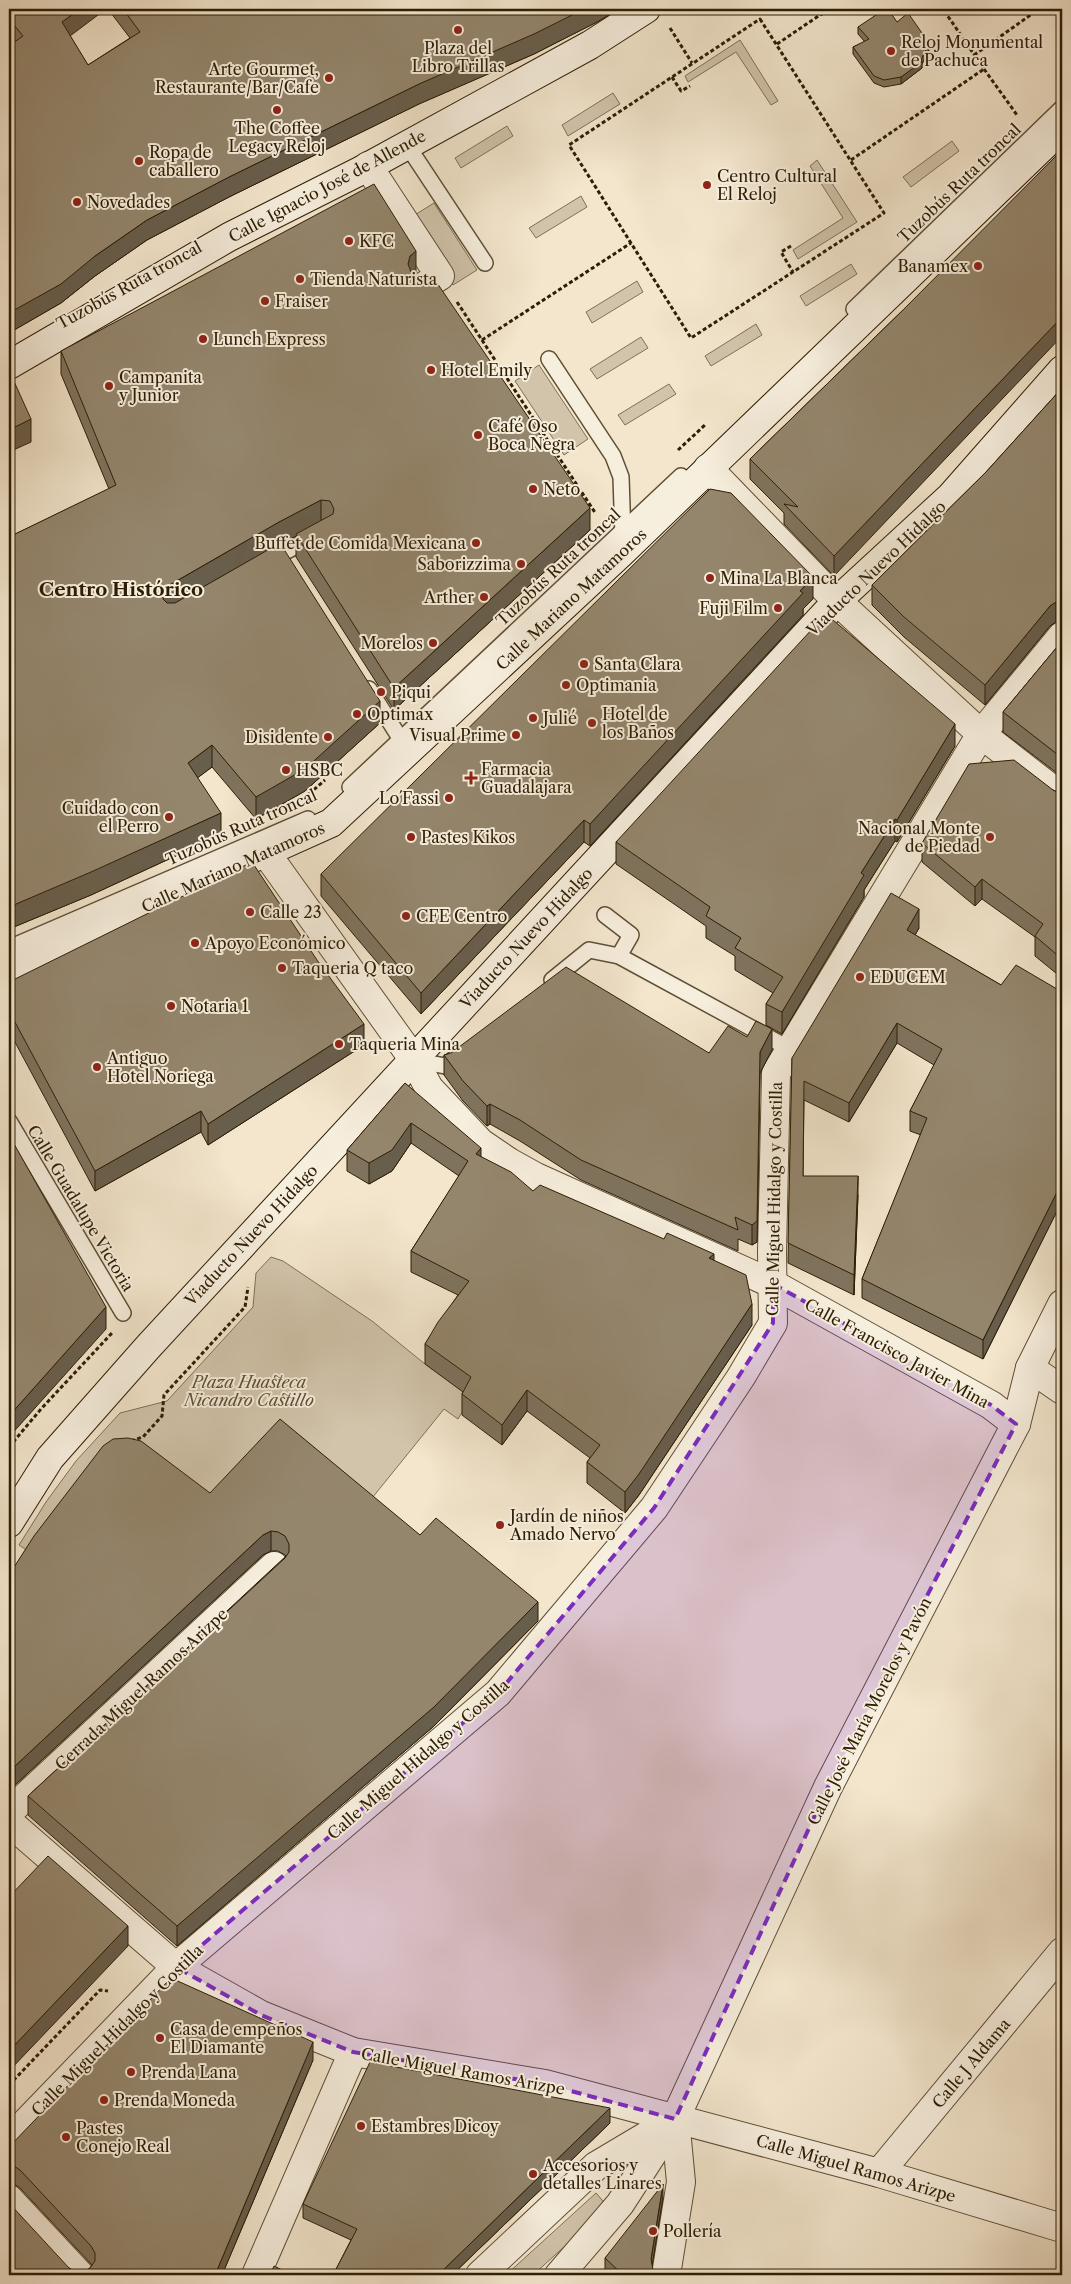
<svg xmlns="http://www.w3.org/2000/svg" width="1071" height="2284" viewBox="0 0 1071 2284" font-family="'Libre Caslon Text',serif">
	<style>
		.green { fill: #d1c4ab; stroke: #7f7058 }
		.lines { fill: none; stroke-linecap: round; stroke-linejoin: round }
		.lane-casing { stroke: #5e4f36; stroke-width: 18 }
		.street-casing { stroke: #5e4f36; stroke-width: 30 }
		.secondary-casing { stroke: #2d1d04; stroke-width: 30 }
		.path { stroke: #2d1d04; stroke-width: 3; stroke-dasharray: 4 2.5; stroke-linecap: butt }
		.lane { stroke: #f7efde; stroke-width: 15 }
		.street { stroke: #f7efde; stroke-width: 28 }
		.secondary { stroke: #f7efde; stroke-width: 28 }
		.wall { fill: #7f735e; stroke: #2d1d04 }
		.shaded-wall { fill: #685e4c; stroke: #2d1d04 }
		.building { fill: #94866d; stroke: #2d1d04 }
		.marked { fill: #7b2cbf; fill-opacity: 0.2; stroke: #7b2cbf; stroke-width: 4; stroke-dasharray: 10 6; stroke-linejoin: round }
		.poi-dot { fill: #8f2418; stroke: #f7efde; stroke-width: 2 }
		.labels { text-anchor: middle; stroke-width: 4; stroke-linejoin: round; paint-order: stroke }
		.poi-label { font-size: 16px; fill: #2d1d04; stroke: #f7efde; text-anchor: start }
		.street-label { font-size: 16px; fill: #2d1d04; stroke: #f7efde }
		.park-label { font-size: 16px; font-style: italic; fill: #5e4f36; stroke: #f7efde }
		.quarter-label { font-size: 19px; font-weight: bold; fill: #2d1d04; stroke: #f7efde }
	</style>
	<rect width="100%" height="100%" fill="#f3e6cd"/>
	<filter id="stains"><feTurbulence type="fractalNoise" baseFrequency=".004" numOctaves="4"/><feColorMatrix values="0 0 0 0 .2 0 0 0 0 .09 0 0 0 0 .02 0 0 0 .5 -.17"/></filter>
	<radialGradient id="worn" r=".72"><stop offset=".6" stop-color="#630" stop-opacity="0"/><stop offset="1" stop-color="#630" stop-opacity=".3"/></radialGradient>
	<g class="green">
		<polygon points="740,40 778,101 771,105 736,52 688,82 685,76"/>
		<polygon points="613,93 620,104 568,136 562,125"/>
		<polygon points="507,126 513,136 461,168 455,158"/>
		<polygon points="952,141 959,151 911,187 903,177"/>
		<polygon points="817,160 857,222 798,259 793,250 843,218 810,166"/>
		<polygon points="581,196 587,207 536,238 529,228"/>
		<polygon points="434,203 477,270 453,285 410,218"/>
		<polygon points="851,264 857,274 806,306 800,296"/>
		<polygon points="637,281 643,292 592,323 586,312"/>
		<polygon points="756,324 762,335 711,366 705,356"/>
		<polygon points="641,337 648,348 597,379 590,369"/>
		<polygon points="539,365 588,439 564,455 515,381"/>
		<polygon points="669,384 676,394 625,425 618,415"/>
		<polygon points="271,1257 283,1261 372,1321 425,1364 471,1397 458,1419 444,1409 364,1508 200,1524 34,1555 19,1545 46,1502 76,1461 120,1413 167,1401 253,1307 256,1273"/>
		<polygon points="596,2193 608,2207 533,2275 506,2275"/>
	</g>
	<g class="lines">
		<g class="lane-casing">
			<g id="lane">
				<polyline points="407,145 485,263"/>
				<polyline points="854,309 1062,108"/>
				<polyline points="549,359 613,456 621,477 623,537"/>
				<polyline points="283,553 313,537"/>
				<polyline points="369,689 405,746"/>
				<polyline points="350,787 681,476"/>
				<polyline points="605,915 631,935 619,956"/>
				<polyline points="9,948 308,819"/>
				<polyline points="552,980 589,950 619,956 790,1049"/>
				<polyline points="414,1060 445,1066 460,1054"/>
				<polyline points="9,1121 123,1313"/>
			</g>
		</g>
		<g class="street-casing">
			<g id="street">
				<polyline points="368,166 440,276 424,286"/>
				<polyline points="708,468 837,601 981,734 1062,797"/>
				<polyline points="266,853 414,1060 429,1088 481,1143 509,1162 536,1177 773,1284 991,1405 1016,1424"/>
				<polyline points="1030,1368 1062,1390"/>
				<polyline points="9,1812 274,1566"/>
				<polyline points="9,1822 176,1967 261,2015 353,2052 545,2084 879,2173 1062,2228"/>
				<polyline points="9,2140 176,1967 498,1693 654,1508 741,1377 773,1323 772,1252 776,1073 981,734 1062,636"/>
				<polyline points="879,2173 1062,1952"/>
				<polyline points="9,2199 80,2275"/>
				<polyline points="256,2275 353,2052"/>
				<polyline points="480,2275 596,2166 675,2119 620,2204 559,2275"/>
				<polyline points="666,2275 681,2182 675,2119 828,1787 1016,1424 1030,1368 1062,1304"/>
			</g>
		</g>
		<g class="secondary-casing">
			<g id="secondary">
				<polyline points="9,365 229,237 360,171 590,45 646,9"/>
				<polyline points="9,968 331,823 621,553 1062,128"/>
				<polyline points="9,1523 50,1458 148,1347 837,601 951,496 1062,370"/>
			</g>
		</g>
		<g class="path">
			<polyline points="678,14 686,9"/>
			<polygon points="760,19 884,213 691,338 569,145"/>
			<polyline points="670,28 692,63"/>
			<polyline points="777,44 829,9"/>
			<polyline points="974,55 1039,9"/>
			<polyline points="984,69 1017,115"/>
			<polyline points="672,77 681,91 690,86"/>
			<polyline points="851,160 984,69 943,9"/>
			<polyline points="791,246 781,252 793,272"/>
			<polyline points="457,302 596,514"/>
			<polyline points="482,340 631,243"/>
			<polyline points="678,450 705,425"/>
			<polyline points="309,794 325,780"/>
			<polyline points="131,1441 143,1437 162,1416 164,1395 245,1307 248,1287"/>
			<polyline points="9,1447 41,1409 112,1333"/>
			<polyline points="9,2085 100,1990 108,1991"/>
		</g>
		<use href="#lane" class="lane"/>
		<use href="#street" class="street"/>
		<use href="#secondary" class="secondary"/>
	</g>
	<g class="wall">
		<polygon points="9,9 70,36 88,65 130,38 108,9 619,9 597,22 534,54 419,104 229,197 147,240 95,276 61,303 9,333 9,46 12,43 9,39"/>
		<polygon points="897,22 929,50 922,64 922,68 901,84 884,87 874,83 853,54 853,47 865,42 858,34 858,27"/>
		<polygon points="416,273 414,275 590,530 394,710 296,557 296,535 280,544 380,723 305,791 256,819 212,767 197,778 221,835 91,895 9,929 9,537 109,489 61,374 61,351"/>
		<polygon points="903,310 834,576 784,524 784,513 750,479 750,459"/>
		<polygon points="1062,388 1062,621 1056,622 1050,626 985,705 904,637 872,605 872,585 986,472"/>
		<polygon points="813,599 803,609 803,615 590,846 584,842 421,1014 321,896 321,874"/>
		<polygon points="1062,641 1062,777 1003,732 1003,712"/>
		<polygon points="955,746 897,842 895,841 864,890 864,897 782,1034 766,1025 766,1004 773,993 735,970 735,956 706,938 706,926 616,864 616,842"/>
		<polygon points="1053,790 1059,793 1062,792 1062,978 1035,956 1035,937 982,899 975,906 922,862 922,843"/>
		<polygon points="919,928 915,935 1001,985 1062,992 1062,1201 983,1359 862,1298 862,1279 921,1135 910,1131 910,1111 934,1065 897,1043 849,1122 804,1100 803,1176 858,1195 854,1295 788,1263 792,1058"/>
		<polygon points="9,982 364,1045 208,1145 201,1132 95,1191 9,1031"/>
		<polygon points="747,1037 772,1050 760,1073 757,1242 752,1245 738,1239 738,1251 581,1180 520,1141 490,1124 487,1126 463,1101 444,1075 444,1055 709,1053"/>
		<polygon points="405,1083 481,1157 533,1191 714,1261 752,1325 639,1495 625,1513 587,1483 587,1462 590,1458 527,1411 502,1445 462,1415 462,1394 463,1392 425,1364 425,1344 458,1295 411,1272 411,1251 459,1176 411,1143 392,1171 369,1184 347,1171 347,1150"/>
		<polygon points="210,1493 420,1535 538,1621 434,1726 177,1946 28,1815 28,1796 286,1556 285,1555 278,1551 271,1551 263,1555 15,1785 9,1780 9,1575"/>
		<polygon points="313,2060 222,2275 9,2275 69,2268 76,2272 84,2272 90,2268 92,2265 20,2188 14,2184 9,2184 9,2147"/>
		<polygon points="610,2123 452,2275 333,2275 351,2240 303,2218 303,2204"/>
		<polygon points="663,2197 652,2264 653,2275 609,2275 605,2271 605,2258"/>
	</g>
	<g class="shaded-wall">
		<polygon points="80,9 106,9 62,42 62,22"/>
		<polygon points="584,9 619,9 597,22 534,54 419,104 229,197 147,240 95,276 61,303 9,333 9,313 95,256 147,220 229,177 419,84"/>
		<polygon points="929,43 929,50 922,64 922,68 901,84 901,77 921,60"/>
		<polygon points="416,251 416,273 410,278 408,264 410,256"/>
		<polygon points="1062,317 1062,336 834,576 834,556"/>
		<polygon points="31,419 31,442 9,452 9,430"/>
		<polygon points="321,500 321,523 279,545 163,613 163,590 166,587 279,522"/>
		<polygon points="590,508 590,530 394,710 394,688"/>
		<polygon points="813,577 813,599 803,609 803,615 590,846 590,824"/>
		<polygon points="1056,602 1056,622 1050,626 985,705 985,685 1050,606"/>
		<polygon points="380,701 380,723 305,791 256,819 256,797"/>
		<polygon points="955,724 955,746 897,842 897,820"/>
		<polygon points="212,745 212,767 188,785 188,763"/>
		<polygon points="221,813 221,835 91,895 9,929 9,907"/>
		<polygon points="895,819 895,841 864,890 864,897 782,1034 782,1012 861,873"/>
		<polygon points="584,820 584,842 421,1014 421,993"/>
		<polygon points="982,879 982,899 975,906 975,887"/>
		<polygon points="919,909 919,928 907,949 907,930"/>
		<polygon points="897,1023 897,1043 849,1122 849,1103"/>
		<polygon points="364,1024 364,1045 208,1145 208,1124"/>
		<polygon points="772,1029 772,1050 760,1073 757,1242 752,1245 752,1225 760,1052"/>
		<polygon points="490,1104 490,1124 487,1126 487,1106"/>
		<polygon points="201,1111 201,1132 95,1191 95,1171"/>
		<polygon points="411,1123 411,1143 392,1171 369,1184 369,1163"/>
		<polygon points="481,1148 481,1168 476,1154"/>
		<polygon points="858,1176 858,1195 854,1295 854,1275"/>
		<polygon points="1062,1182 1062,1201 983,1359 983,1340"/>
		<polygon points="714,1254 714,1275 709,1258"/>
		<polygon points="752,1304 752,1325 639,1495 625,1513 625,1492"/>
		<polygon points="106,1307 106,1329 9,1437 9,1416"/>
		<polygon points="527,1390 527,1411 502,1445 502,1425"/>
		<polygon points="271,1531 271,1551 263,1555 15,1785 15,1766 263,1535"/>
		<polygon points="538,1602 538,1621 434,1726 177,1946 177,1926"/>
		<polygon points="128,1926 128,1946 9,2071 9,2051"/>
		<polygon points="313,2042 313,2060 222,2275 215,2275"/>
		<polygon points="610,2108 610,2123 452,2275 438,2275"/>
		<polygon points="663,2184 663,2197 651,2273 651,2259"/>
	</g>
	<g class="building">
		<polygon points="9,9 80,9 62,22 88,65 140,32 123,9 584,9 534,34 419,84 229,177 147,220 95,256 61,284 9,313 9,46 23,36 9,19"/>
		<polygon points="885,9 888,9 897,22 908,13 929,43 921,60 922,62 901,77 884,80 874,76 853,47 869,39 858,27"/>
		<polygon points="1062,150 1062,317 834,556 784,504 798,507 750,459 903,310"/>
		<polygon points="374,184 416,251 410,256 408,264 411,272 416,277 424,279 433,277 590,508 394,688 296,534 333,514 334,509 330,501 321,500 279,522 166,587 163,590 163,599 167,603 175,603 280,543 380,701 305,769 256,797 212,745 188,763 221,813 91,872 9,907 9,537 116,485 61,351"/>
		<polygon points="12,377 31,419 9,430 9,379"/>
		<polygon points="1062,388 1062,601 1056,602 1050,606 985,685 904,617 872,585 986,472"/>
		<polygon points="710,489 731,493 813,577 800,591 803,593 590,824 584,820 421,993 321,874"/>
		<polygon points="826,614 955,724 897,820 895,819 861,873 864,875 782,1012 766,1004 783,977 735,948 741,938 706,916 710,907 616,842"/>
		<polygon points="1062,641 1062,758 1003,712"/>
		<polygon points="1014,760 1053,790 1059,793 1062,792 1062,959 1035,936 1043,924 982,879 975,887 922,843 969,764"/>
		<polygon points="252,862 317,960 364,1024 208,1124 201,1111 95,1171 9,1011 9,982"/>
		<polygon points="891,893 919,909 907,930 1001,985 1016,965 1062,992 1062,1182 983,1340 862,1279 927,1118 910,1111 942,1049 897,1023 849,1103 804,1081 803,1176 858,1176 854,1275 788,1243 792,1058"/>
		<polygon points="566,967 709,1053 728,1026 747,1037 756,1021 772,1029 760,1052 757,1221 752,1225 735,1217 738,1230 581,1160 520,1120 490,1104 487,1106 463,1081 444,1055 451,1053"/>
		<polygon points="405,1083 481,1148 476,1154 511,1172 533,1191 540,1185 664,1239 667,1233 714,1254 709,1258 746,1275 752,1304 639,1474 625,1492 587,1462 600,1445 527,1390 502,1425 462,1394 471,1377 425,1344 438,1322 469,1281 411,1251 468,1161 411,1123 392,1150 369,1163 347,1150"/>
		<polygon points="9,1135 106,1307 9,1416"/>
		<polygon points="280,1419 420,1535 436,1518 538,1602 434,1707 177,1926 28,1796 285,1558 289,1552 289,1544 285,1536 278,1532 271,1531 263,1535 15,1766 9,1761 9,1575 34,1536 103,1446 113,1439 128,1438 141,1441 210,1493"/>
		<polygon points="48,1856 128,1926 9,2051 9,1897"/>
		<polygon points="171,1978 313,2042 215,2275 112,2275 108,2272 105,2275 9,2275 9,2203 69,2268 76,2272 84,2272 90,2268 95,2261 95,2253 91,2246 20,2170 14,2166 9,2166 9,2147"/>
		<polygon points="370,2062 610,2108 438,2275 333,2275 357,2229 303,2204"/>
		<polygon points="663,2184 651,2259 653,2270 652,2275 623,2275 605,2258"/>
		<polygon points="274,2266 292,2275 270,2275"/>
	</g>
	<path class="marked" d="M 773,1284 L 991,1405 L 1016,1424 L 828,1787 L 675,2119 L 545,2084 L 353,2052 L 261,2015 L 176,1967 L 498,1693 L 654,1508 L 773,1323 Z"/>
	<g class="poi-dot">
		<circle cx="458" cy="30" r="5"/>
		<circle cx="891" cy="51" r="5"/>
		<circle cx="329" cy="78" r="5"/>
		<circle cx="277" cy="110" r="5"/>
		<circle cx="139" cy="161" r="5"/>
		<circle cx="707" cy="185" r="5"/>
		<circle cx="77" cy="202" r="5"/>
		<circle cx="349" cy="241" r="5"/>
		<circle cx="978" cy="266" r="5"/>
		<circle cx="300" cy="279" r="5"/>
		<circle cx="265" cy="301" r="5"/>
		<circle cx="203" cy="339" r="5"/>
		<circle cx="431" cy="370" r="5"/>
		<circle cx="109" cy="386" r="5"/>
		<circle cx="478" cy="435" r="5"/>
		<circle cx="533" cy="489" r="5"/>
		<circle cx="476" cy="543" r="5"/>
		<circle cx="521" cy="564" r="5"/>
		<circle cx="710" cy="578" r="5"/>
		<circle cx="484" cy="597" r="5"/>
		<circle cx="778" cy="608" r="5"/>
		<circle cx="433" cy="643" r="5"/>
		<circle cx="584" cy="664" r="5"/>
		<circle cx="566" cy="685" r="5"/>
		<circle cx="381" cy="692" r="5"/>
		<circle cx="357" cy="714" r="5"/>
		<circle cx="533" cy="718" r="5"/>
		<circle cx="592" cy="723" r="5"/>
		<circle cx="516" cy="735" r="5"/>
		<circle cx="328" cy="737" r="5"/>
		<circle cx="286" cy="770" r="5"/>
		<path d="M468.5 770.5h5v5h5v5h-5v5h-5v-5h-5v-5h5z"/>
		<circle cx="449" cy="798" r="5"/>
		<circle cx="169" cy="817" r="5"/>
		<circle cx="411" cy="837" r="5"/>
		<circle cx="990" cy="837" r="5"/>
		<circle cx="250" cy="912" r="5"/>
		<circle cx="406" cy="916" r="5"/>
		<circle cx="195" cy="943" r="5"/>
		<circle cx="282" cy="968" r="5"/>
		<circle cx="860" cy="977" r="5"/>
		<circle cx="171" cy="1006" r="5"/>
		<circle cx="339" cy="1044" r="5"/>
		<circle cx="97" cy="1067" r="5"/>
		<circle cx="500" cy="1525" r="5"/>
		<circle cx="160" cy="2038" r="5"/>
		<circle cx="131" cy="2072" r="5"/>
		<circle cx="104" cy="2100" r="5"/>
		<circle cx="361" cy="2126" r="5"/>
		<circle cx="66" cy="2137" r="5"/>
		<circle cx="533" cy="2174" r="5"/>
		<circle cx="653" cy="2231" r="5"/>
	</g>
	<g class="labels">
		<g class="poi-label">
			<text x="901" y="48">Reloj Monumental<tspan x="901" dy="18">de Pachuca</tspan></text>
			<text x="458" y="54" text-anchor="middle">Plaza del<tspan x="458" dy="18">Libro Trillas</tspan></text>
			<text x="319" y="75" text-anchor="end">Arte Gourmet,<tspan x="319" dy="18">Restaurante/Bar/Cafe</tspan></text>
			<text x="277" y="134" text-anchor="middle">The Coffee<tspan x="277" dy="18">Legacy Reloj</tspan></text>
			<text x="149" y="158">Ropa de<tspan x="149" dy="18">caballero</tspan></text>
			<text x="717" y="182">Centro Cultural<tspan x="717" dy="18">El Reloj</tspan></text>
			<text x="87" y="208">Novedades</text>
			<text x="359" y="247">KFC</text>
			<text x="968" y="272" text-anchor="end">Banamex</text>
			<text x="310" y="285">Tienda Naturista</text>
			<text x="275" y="307">Fraiser</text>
			<text x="213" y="345">Lunch Express</text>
			<text x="441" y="376">Hotel Emily</text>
			<text x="119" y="383">Campanita<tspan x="119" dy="18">y Junior</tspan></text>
			<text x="488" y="432">Café Oso<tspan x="488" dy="18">Boca Negra</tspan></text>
			<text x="543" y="495">Neto</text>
			<text x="466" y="549" text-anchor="end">Buffet de Comida Mexicana</text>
			<text x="511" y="570" text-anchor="end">Saborizzima</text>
			<text x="720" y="584">Mina La Blanca</text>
			<text x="474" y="603" text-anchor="end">Arther</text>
			<text x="768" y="614" text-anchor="end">Fuji Film</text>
			<text x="423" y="649" text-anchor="end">Morelos</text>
			<text x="594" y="670">Santa Clara</text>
			<text x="576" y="691">Optimania</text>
			<text x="391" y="698">Piqui</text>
			<text x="367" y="720">Optimax</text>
			<text x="602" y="720">Hotel de<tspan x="602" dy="18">los Baños</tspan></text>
			<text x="543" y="724">Julié</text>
			<text x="506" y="741" text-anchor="end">Visual Prime</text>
			<text x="318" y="743" text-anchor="end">Disidente</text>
			<text x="481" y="775">Farmacia<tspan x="481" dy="18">Guadalajara</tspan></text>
			<text x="296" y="776">HSBC</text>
			<text x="439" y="804" text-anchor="end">Lo´Fassi</text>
			<text x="159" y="814" text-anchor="end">Cuidado con<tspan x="159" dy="18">el Perro</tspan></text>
			<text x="980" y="834" text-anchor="end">Nacional Monte<tspan x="980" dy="18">de Piedad</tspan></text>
			<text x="421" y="843">Pastes Kikos</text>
			<text x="260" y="918">Calle 23</text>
			<text x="416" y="922">CFE Centro</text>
			<text x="205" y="949">Apoyo Económico</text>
			<text x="292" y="974">Taqueria Q taco</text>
			<text x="870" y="983">EDUCEM</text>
			<text x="181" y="1012">Notaria 1</text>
			<text x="349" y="1050">Taqueria Mina</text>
			<text x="107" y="1064">Antiguo<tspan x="107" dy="18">Hotel Noriega</tspan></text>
			<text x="510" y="1522">Jardín de niños<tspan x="510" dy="18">Amado Nervo</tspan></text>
			<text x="170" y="2035">Casa de empeños<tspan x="170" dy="18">El Diamante</tspan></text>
			<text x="141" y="2078">Prenda Lana</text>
			<text x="114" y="2106">Prenda Moneda</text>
			<text x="371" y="2132">Estambres Dicoy</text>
			<text x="76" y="2134">Pastes<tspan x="76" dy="18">Conejo Real</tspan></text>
			<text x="543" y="2171">Accesorios y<tspan x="543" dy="18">detalles Linares</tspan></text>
			<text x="663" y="2237">Pollería</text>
		</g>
		<g class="street-label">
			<text transform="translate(959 183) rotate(-44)" y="6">Tuzobús Ruta troncal</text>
			<text transform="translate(327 186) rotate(-28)" y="6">Calle Ignacio José de Allende</text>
			<text transform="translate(129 285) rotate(-29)" y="6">Tuzobús Ruta troncal</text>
			<text transform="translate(558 567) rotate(-43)" y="6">Tuzobús Ruta troncal</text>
			<text transform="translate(876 568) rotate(-44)" y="6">Viaducto Nuevo Hidalgo</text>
			<text transform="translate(571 599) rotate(-43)" y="6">Calle Mariano Matamoros</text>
			<text transform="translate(241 827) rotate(-24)" y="6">Tuzobús Ruta troncal</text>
			<text transform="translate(233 867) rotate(-24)" y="6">Calle Mariano Matamoros</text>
			<text transform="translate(526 938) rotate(-47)" y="6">Viaducto Nuevo Hidalgo</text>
			<text transform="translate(774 1199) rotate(-89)" y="6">Calle Miguel Hidalgo y Costilla</text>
			<text transform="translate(81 1208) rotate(59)" y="6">Calle Guadalupe Victoria</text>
			<text transform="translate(251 1235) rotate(-47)" y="6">Viaducto Nuevo Hidalgo</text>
			<text transform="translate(897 1353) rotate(29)" y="6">Calle Francisco Javier Mina</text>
			<text transform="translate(141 1689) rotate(-43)" y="6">Cerrada Miguel Ramos Arizpe</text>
			<text transform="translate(869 1711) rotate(-63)" y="6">Calle José María Morelos y Pavón</text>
			<text transform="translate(418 1759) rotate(-41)" y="6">Calle Miguel Hidalgo y Costilla</text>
			<text transform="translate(117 2030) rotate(-45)" y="6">Calle Miguel Hidalgo y Costilla</text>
			<text transform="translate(971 2063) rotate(-50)" y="6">Calle J Aldama</text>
			<text transform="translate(463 2071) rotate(10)" y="6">Calle Miguel Ramos Arizpe</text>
			<text transform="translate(856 2168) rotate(16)" y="6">Calle Miguel Ramos Arizpe</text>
		</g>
		<g class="park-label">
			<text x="249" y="1388">Plaza Huasteca<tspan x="249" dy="18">Nicandro Castillo</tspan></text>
		</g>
		<g class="quarter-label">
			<text x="121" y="596">Centro Histórico</text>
		</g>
	</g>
	<rect width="1071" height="2284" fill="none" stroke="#f3e6cd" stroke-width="30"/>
	<rect x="10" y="10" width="1051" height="2264" fill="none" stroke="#2d1d04" stroke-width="2.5"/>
	<rect x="15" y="15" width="1041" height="2254" fill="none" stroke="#2d1d04"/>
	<rect width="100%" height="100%" filter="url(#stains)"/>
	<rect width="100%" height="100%" fill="url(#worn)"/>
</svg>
